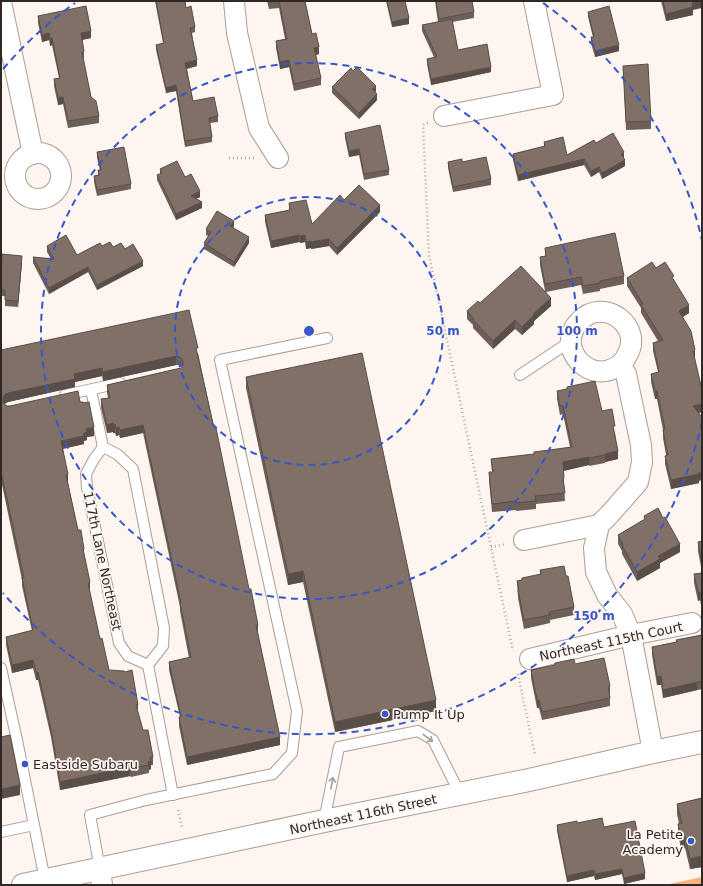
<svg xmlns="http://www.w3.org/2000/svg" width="703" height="886" viewBox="0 0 703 886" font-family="'DejaVu Sans',sans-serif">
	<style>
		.green { fill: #feb07e }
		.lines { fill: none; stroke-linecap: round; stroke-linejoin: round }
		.lane-casing { stroke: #ae9d93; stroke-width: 12 }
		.street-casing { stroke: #ae9d93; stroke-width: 22 }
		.secondary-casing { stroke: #ae9d93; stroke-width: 24 }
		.path { stroke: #b0a9a4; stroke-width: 2.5; stroke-dasharray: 1 3; stroke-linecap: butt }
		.lane { stroke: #fff; stroke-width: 10 }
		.street { stroke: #fff; stroke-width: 20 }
		.secondary { stroke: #fff; stroke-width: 22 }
		.wall { fill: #6e6059 }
		.shaded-wall { fill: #5a4e48 }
		.building { fill: #807067; stroke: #5a4e48 }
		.oneway { stroke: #a19e9c }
		.ring { fill: none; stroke: #3956c7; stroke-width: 2; stroke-dasharray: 7 5 }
		.poi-dot { fill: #3956c7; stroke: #fcf5f0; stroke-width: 1.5 }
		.labels { text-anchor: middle; stroke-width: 3.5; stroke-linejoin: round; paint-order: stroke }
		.street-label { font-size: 13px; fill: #2f2824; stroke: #fcf5f0 }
		.poi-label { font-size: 13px; fill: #2f2824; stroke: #fcf5f0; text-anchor: start }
		.centre { fill: #3956c7; stroke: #fcf5f0; stroke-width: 2 }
		.ring-label { font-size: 12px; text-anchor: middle; font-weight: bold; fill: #3956c7; stroke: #fcf5f0; stroke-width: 3.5; stroke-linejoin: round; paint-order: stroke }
	</style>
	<rect width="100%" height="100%" fill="#fcf5f0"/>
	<polygon class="green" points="702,877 702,885 665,885"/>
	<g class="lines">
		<g class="lane-casing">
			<g id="lane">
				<polyline points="520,375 571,341"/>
				<polyline points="91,390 103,447 117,454 133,469 164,628 163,646 148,665 173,795"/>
				<polyline points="65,395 120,383"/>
				<polyline points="103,447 94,459 86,474 87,488 119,643 128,656 148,665"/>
				<polyline points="1,668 17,740 45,880"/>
				<polyline points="324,821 339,747 418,731 433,740 460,794"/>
				<polyline points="1,832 34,825"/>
				<polyline points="100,869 90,815 146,800 273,774 292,753 297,711 220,360 327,338"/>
			</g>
		</g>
		<g class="street-casing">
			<g id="street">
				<polyline points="234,1 237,33 259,128 278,158"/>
				<polyline points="1,2 33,154"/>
				<polyline points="444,116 553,95 534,1"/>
				<circle cx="38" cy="176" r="23"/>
				<path d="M 620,365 C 616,367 612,370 606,371 C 589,374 574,361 571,345 C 570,336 573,328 579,322 C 603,295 646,327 626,357 C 625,360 622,362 620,365 L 626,374 L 641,445 L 642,462 L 638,482 L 610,514 L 599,525 L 594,548 L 596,572 L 607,595 L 622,614 L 631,635 L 653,752"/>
				<polyline points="524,540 599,525"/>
				<polyline points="530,659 631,635 692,623"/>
				<polyline points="100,869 102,885"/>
			</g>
		</g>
		<g class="secondary-casing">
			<polyline id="secondary" points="23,885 324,821 529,780 653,752 702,742"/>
		</g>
		<g class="path">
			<polyline points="428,123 423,125 429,255 513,651"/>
			<polyline points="229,158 257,158"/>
			<polyline points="491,547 506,544"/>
			<polyline points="518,674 535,755"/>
			<polyline points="178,810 182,827"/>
		</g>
		<use href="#lane" class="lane"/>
		<use href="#street" class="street"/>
		<use href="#secondary" class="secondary"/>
	</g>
	<g class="wall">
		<polygon points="155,1 185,1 186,8 195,27 195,32 192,33 197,66 187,69 193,101 218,116 218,122 210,123 212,137 212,142 185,147 176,91 166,93 156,50 156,45 163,43"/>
		<polygon points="267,1 305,1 312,34 319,54 316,55 321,78 321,85 294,91 289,67 280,69 276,48 276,41 285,39 279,8 269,9"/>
		<polygon points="386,1 405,1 409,24 392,27"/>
		<polygon points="435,1 472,1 474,12 474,18 452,22 458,50 491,72 431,85 427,64 427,59 434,57 422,31 422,25 438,22"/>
		<polygon points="661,1 702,1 693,10 693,15 666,21"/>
		<polygon points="588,12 619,51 595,57 591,43 591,37 593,37 588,17"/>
		<polygon points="38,16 91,38 82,40 84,51 84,58 83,59 91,97 99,116 99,123 68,128 63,104 58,105 54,86 54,79 59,78 52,45 50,46 49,40 42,42 38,23"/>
		<polygon points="623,66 651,121 651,129 626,130"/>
		<polygon points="332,87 376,91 375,92 377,100 359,119 332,93"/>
		<polygon points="345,133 389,170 389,175 364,180 359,155 349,157 345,138"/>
		<polygon points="544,142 567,155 596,143 624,158 623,158 625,166 602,179 599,172 591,177 584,165 518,181 513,160 513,154 544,147"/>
		<polygon points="97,152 131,184 131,189 97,196 94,182 94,176 98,175 98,170 100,170 97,158"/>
		<polygon points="448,162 462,162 491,179 491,185 453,192 448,168"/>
		<polygon points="160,169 185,177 200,197 196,199 202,208 176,220 157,180 157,175 160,174"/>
		<polygon points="344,200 380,212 337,255 329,246 311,249 311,248 306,249 305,242 300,243 299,242 271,248 265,222 265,215 289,210 289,203 312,224"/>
		<polygon points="234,226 233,228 249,243 234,267 204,249 204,243 208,236 206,235 206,229"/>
		<polygon points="47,246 77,255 102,246 125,249 143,266 97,290 88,272 49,294 33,263 33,257 51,259 47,252"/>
		<polygon points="545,248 624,276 624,284 600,289 600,291 583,294 581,285 546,292 551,306 534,321 534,324 522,335 515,329 493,349 473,328 473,325 467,319 467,311 480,303 545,291 540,265 540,257 545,256"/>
		<polygon points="1,259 22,262 18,307 5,306 5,296 1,296"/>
		<polygon points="656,268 674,280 689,313 683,317 695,358 694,359 702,390 702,412 699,413 699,483 671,489 665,464 665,456 666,455 663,438 663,430 657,399 655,399 651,382 651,374 658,372 653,351 653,343 658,341 641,313 641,308 627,286 627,278"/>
		<polygon points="1,350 198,353 258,633 280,745 187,765 179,726 179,717 180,717 169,670 169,662 189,658 180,611 180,607 143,433 120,438 119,435 116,436 115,433 113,433 113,432 107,433 101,408 101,399 108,398 107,393 107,385 181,368 182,367 179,365 176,365 103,381 102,376 75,382 75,387 8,402 4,404 7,406 80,402 94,436 87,437 87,440 84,441 84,444 63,449 68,483 78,530 84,549 84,554 90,590 89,591 100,639 109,670 138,705 138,712 143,730 153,757 153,765 151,765 151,769 149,770 149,773 131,777 130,776 60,790 51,737 38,680 36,680 33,668 12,673 6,645 6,637 32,631 22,586 22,580 1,480"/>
		<polygon points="246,377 436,711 335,732 303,582 288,585 246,388"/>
		<polygon points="567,387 602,411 615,433 618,459 605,462 605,463 589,466 589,465 563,471 564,478 564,486 565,501 536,504 536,509 516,511 516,510 492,512 489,480 489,472 492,472 491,459 534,454 570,447 563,414 560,415 557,399 557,391 567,389"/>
		<polygon points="644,516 680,552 660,563 660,568 637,581 622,554 622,551 618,544 618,535 644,520"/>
		<polygon points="702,541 702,572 698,551 698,542"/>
		<polygon points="540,570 574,607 574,615 550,620 550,623 524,629 518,598 517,581 540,574"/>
		<polygon points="702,573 702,610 700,600 698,601 694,583 694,574"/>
		<polygon points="702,635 702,689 663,698 661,685 657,685 652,655 652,647 676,642 676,640"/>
		<polygon points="555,663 575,664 610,686 610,706 542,720 539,708 537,708 531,678 531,670 555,665"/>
		<polygon points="702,798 702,867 690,869 685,848 681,849 678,834 678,824 679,824 677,814 677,804"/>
		<polygon points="577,823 604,827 645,879 624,884 622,874 595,880 594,876 567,882 557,831 557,825"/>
	</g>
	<g class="shaded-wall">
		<polygon points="699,1 702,1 702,8 693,10 693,15 666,21 666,14 692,3"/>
		<polygon points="409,18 409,24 392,27 392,22"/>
		<polygon points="91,31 91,38 81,40 81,33"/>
		<polygon points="49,33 49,40 42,42 42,35"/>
		<polygon points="50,38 52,38 52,45 50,46"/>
		<polygon points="619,45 619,51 595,57 595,51"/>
		<polygon points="319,47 319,54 314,55 314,48"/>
		<polygon points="197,60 197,66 185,69 185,63"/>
		<polygon points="289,60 289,67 280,69 280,62"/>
		<polygon points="491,67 491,72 431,85 431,79"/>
		<polygon points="176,85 176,91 166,93 166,88"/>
		<polygon points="376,86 376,91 372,95 372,89"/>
		<polygon points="377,94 377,100 359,119 359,113"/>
		<polygon points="63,97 63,104 58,105 58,98"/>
		<polygon points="359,149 359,155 349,157 349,151"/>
		<polygon points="624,152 624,158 621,159 621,154"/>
		<polygon points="584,159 584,165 518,181 518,175"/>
		<polygon points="625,160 625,166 602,179 602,173"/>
		<polygon points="599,167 599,172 591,177 591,171"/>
		<polygon points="200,191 200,197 191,201 191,196"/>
		<polygon points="202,202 202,208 176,220 176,214"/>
		<polygon points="380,205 380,212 337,255 337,248"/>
		<polygon points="234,221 234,226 230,232 230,226"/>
		<polygon points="299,235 299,242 271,248 271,241"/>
		<polygon points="305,235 305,242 300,243 300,236"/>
		<polygon points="249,237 249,243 234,267 234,262"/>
		<polygon points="329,239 329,246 311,249 311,242"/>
		<polygon points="311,241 311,248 306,249 306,242"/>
		<polygon points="22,256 22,262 18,307 18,301"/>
		<polygon points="143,261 143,266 97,290 97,285"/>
		<polygon points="88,267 88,272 49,294 49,288"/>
		<polygon points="551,298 551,306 534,321 534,324 522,335 522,327 533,314"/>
		<polygon points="689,305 689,313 679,319 679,311"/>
		<polygon points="515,320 515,329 493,349 493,341"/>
		<polygon points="695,350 695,358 693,359 693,351"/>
		<polygon points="176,356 176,365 103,381 103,372"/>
		<polygon points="102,368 102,376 75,382 75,387 8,402 4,404 3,406 3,398 4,395 8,393 74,374"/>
		<rect x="655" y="391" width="2" height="8"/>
		<polygon points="702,404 702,412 693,414 693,406"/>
		<polygon points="113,423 113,432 107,433 107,425"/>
		<polygon points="115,424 115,433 113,433 113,425"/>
		<polygon points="143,425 143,433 120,438 120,430"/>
		<polygon points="94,427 94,436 87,437 87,440 84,441 84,444 61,449 61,441 84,433 86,429"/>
		<polygon points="119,427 119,435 116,436 116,428"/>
		<polygon points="618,451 618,459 605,462 605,454"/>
		<polygon points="589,457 589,465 563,471 563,462"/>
		<polygon points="702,472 702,480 699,481 699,483 671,489 671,480"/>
		<polygon points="68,474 68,483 66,483 66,475"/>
		<polygon points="680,544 680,552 660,563 660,568 637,581 637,572 658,556"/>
		<polygon points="303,571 303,582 288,585 288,574"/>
		<polygon points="90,582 90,590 88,591 88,583"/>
		<polygon points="698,592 700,592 700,600 698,601"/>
		<polygon points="256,625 258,625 258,633"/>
		<polygon points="33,660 33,668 12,673 12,665"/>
		<rect x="36" y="672" width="2" height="8"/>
		<polygon points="661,676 661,685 657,685 657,677"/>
		<polygon points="697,682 697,690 663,698 663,690"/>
		<polygon points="436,700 436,711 335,732 335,722"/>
		<rect x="537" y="700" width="2" height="8"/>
		<polygon points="280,737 280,745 187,765 187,757"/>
		<polygon points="151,761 151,769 149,770 148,762"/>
		<polygon points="130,767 130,776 60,790 60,782"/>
		<polygon points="20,785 20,795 1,799 1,789"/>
		<polygon points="685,837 685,848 681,849 681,838"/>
		<polygon points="702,856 702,867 690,869 690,859"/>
		<polygon points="622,869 622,874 595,880 595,874"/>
		<polygon points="594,870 594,876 567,882 567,876"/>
		<polygon points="645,873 645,879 624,884 624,878"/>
	</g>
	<g class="building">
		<polygon points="156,1 185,1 186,8 191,6 195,27 190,28 197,60 185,63 193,101 214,97 218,116 209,118 212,137 185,141 176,85 166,88 156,45 164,43"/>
		<polygon points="268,1 276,1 269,2"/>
		<polygon points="279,1 305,1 312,34 316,33 319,47 314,48 321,78 294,84 289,60 280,62 276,41 287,39"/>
		<polygon points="387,1 405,1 409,18 392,22"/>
		<polygon points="436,1 472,1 474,12 439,19"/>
		<polygon points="663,1 699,1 692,3 693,7 666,14"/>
		<polygon points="86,6 91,31 81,33 84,51 82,52 91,97 96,101 99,116 68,121 63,97 58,98 54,79 60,78 52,38 50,38 49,33 42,35 38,16"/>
		<polygon points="609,6 619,45 595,51 591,37 594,37 588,12"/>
		<polygon points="452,19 458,50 487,44 491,67 431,79 427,59 437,57 422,25"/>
		<polygon points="648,64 651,121 626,122 623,66"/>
		<polygon points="357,67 376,86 372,89 377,94 359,113 332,87 351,68 353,71"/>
		<polygon points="380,125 389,170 364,174 359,149 349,151 345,133"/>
		<polygon points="613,133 624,152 621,154 625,160 602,173 599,167 591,171 584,159 518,175 513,154 545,146 544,142 563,137 567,155 594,140 596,143"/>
		<polygon points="124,147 131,184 97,190 94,176 99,175 98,170 101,170 97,152"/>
		<polygon points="486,157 491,179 453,187 448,162 462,159 462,162"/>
		<polygon points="177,161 185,177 191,174 200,191 191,196 202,202 176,214 157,175 162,173 160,169"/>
		<polygon points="359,185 380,205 337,248 329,239 311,242 311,241 306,242 305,235 300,236 299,235 271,241 265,215 290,210 289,203 306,200 312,224 340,195 344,200"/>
		<polygon points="217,211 234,221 230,226 249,237 234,262 204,243 211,232 206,229"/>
		<polygon points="615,233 624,276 600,281 600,283 583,286 581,277 545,284 540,257 546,256 545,248"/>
		<polygon points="66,235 77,255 100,243 102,246 110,242 113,247 121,243 125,249 133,244 143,261 97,285 88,267 49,288 33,257 54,259 47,246"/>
		<polygon points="2,254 22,256 18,301 5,300 5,290 1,290"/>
		<polygon points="652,262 656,268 665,262 674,276 672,277 689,305 679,311 691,331 695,350 693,351 702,390 702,404 693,406 702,417 702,472 698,473 699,474 671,480 665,456 668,455 663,430 665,429 657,391 655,391 651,374 659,372 653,343 663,340 641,305 643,304 627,278"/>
		<polygon points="521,266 551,298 533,314 534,315 522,327 515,320 493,341 473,320 474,319 467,311 478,301 480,303"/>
		<polygon points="189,310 198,348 196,348 214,428 216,428 249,589 251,589 258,625 256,625 280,737 187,757 179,717 181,717 169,662 191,657 180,603 181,603 143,425 120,430 119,427 116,428 115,424 113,425 113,423 107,425 101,399 110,398 107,385 181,368 183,365 183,362 182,359 179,357 176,356 103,372 102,368 74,374 75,379 8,393 4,395 3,398 3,402 4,404 7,406 10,406 78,391 80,402 83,402 83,403 89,402 94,427 86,429 87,432 84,433 84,436 61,441 68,474 66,475 78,530 81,530 84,549 83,549 90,582 88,583 100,639 102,638 109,670 124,671 125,672 132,670 138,705 136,705 143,730 148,730 153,757 150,757 151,761 148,762 149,765 131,768 130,767 60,782 51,729 38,672 36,672 33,660 12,665 6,637 33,630 22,578 24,578 1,471 1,350"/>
		<polygon points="362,353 436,700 335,722 303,571 288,574 246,377"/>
		<polygon points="595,381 602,411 612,409 615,426 613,426 618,451 605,454 605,455 589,458 589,457 563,462 564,478 563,478 565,493 535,496 536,501 516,503 516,501 492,504 489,472 493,472 491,459 534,454 534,452 572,447 563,406 560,406 557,391 567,389 567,387"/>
		<polygon points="658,508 663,518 665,517 680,544 658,556 660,559 637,572 622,545 623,545 618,535 645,519 644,516"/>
		<polygon points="702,541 702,563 698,542"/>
		<polygon points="564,566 566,576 568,576 574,607 549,612 550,615 524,620 518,590 519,590 517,581 522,580 522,578 541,574 540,570"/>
		<polygon points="702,573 702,601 700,592 698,592 694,574"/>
		<polygon points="702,635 702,681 663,690 661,676 657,677 652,647 677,642 676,640"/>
		<polygon points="604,658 610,686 608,687 610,698 542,712 539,700 537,700 531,670 555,665 555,663 574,659 575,664"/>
		<polygon points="10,735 20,785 1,789 1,737"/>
		<polygon points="702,798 702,856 690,859 685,837 681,838 678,824 682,823 677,804"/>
		<polygon points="602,818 604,827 635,821 645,873 624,878 622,869 595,874 594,870 567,876 557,825 577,821 577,823"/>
	</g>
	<defs><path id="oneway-shaft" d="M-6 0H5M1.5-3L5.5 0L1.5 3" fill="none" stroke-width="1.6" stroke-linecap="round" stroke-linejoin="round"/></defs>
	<g class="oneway">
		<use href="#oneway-shaft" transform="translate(428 738) rotate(37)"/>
		<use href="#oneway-shaft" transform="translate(332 783) rotate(-79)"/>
	</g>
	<g class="ring">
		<circle cx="309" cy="331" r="134"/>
		<circle cx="309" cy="331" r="268"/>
		<path d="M702 422A403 403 0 0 1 3 593M3 69A403 403 0 0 1 75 3M543 3A403 403 0 0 1 702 240"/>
	</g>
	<g class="poi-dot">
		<circle cx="385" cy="714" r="4"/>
		<circle cx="25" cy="764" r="4"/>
		<circle cx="691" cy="841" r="4"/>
	</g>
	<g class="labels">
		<g class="street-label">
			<text transform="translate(103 561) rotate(78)" y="5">117th Lane Northeast</text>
			<text transform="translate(611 641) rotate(-12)" y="5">Northeast 115th Court</text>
			<text transform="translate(363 814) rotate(-12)" y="5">Northeast 116th Street</text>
		</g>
		<g class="poi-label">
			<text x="393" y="719">Pump It Up</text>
			<text x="33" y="769">Eastside Subaru</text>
			<text x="683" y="839" text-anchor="end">La Petite<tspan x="683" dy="15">Academy</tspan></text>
		</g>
	</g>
	<circle cx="309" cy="331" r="6" class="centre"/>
	<g class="ring-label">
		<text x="443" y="335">50 m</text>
		<text x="577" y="335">100 m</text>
		<text x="594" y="620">150 m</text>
	</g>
	<rect width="703" height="886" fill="none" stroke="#2f2824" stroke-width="4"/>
</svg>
